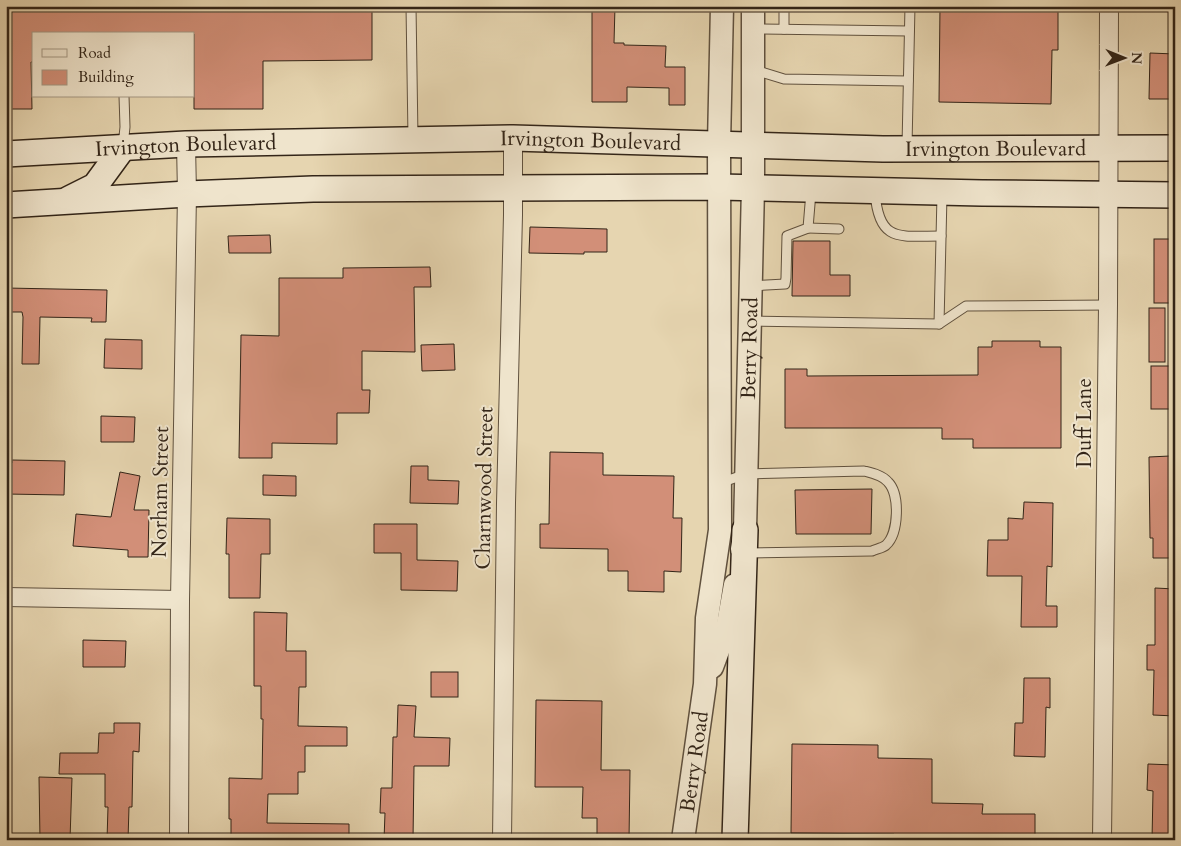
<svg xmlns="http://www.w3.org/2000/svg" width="1181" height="846" viewBox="0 0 1181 846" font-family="Cardo,serif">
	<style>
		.building { fill: #d28f78; stroke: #332518 }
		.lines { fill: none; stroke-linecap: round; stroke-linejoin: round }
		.service-casing { stroke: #60513e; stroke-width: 11 }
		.minor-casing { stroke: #60513e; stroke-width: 20 }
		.tertiary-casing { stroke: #60513e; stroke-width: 25 }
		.secondary-casing { stroke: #332518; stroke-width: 28 }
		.service { stroke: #efe4cc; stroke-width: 9 }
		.minor { stroke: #efe4cc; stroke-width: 18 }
		.tertiary { stroke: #efe4cc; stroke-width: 22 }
		.secondary { stroke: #efe4cc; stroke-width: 25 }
		.labels { text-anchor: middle; stroke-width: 4; stroke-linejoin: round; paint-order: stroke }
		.street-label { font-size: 21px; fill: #332518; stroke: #efe4cc }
	</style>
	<rect width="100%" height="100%" fill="#e6d5b0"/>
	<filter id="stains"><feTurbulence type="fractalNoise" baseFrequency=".004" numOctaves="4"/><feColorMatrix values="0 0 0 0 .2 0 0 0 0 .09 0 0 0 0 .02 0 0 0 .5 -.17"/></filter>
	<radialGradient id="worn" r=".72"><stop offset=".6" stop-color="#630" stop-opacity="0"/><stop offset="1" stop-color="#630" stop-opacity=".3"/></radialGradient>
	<g class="building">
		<polygon points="6,6 372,6 372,60 263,61 263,109 194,109 194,34 34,34 34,62 31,62 32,109 6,109"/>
		<polygon points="592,6 615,6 614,43 624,43 624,45 666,46 665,67 685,67 685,105 669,105 669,88 627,87 627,102 592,102"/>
		<polygon points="940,6 1052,6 1052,11 1058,11 1058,50 1052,50 1051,104 939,102"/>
		<polygon points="1150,53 1175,54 1175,99 1149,99"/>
		<polygon points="530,227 607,229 607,252 584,252 584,254 529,253"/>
		<polygon points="270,235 271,253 229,253 228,236"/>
		<rect x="1154" y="239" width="21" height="64"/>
		<polygon points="793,241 830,241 830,275 850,275 850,296 792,296"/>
		<polygon points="430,267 431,287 414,287 415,352 362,351 362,390 370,390 369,413 337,413 337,444 272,443 272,458 239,458 241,335 279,336 279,278 343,278 343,268"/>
		<polygon points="6,288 107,290 106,322 91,322 92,318 40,317 39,364 22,364 23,317 22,312 6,312"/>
		<rect x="1149" y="308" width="16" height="54"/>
		<polygon points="105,339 142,340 142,369 104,368"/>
		<polygon points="992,341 1040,341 1040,347 1061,347 1061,448 973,448 973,439 942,439 942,428 785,428 785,369 807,369 807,376 978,375 978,347 992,347"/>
		<polygon points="454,344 455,370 422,371 421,345"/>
		<rect x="1151" y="366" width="24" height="43"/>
		<polygon points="101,416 135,417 134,442 101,442"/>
		<polygon points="550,452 603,453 603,475 674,476 673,518 682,518 681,572 664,571 664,592 628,591 628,571 608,571 608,549 540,548 540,524 549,524"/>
		<polygon points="1170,456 1171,515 1175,515 1175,558 1153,558 1153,538 1150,538 1149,457"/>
		<polygon points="12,460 65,461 64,495 6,494 6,463 12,463"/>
		<polygon points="411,466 428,466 428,480 459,481 458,504 410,503"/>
		<polygon points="120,472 140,476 134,510 149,510 148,557 128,557 128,550 73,546 76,514 111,517"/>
		<polygon points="263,475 296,476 296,496 263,495"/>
		<polygon points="872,489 871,534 796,534 795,490"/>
		<polygon points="1024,502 1053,503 1052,567 1047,566 1046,606 1057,606 1057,627 1021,627 1022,576 987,576 988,540 1008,540 1008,518 1023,519"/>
		<polygon points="227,518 270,519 270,554 261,554 260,598 229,598 229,554 226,554"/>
		<polygon points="374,524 417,524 417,560 458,561 457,591 401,590 401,553 374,553"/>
		<polygon points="1155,588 1175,589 1175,716 1153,715 1154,670 1147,670 1147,645 1155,645"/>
		<polygon points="254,612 287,613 286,651 306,651 306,687 299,687 298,726 347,727 347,746 305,746 305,772 298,772 298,794 268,794 267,823 349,824 349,840 231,840 231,819 229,819 229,778 262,779 263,719 261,719 261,686 254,686"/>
		<polygon points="83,640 126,641 125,667 83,667"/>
		<rect x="431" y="672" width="27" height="25"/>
		<polygon points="1024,678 1050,678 1050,708 1046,707 1045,757 1014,756 1015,723 1023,723"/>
		<polygon points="536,700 602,701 601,770 630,770 629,840 597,840 597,818 582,818 583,787 535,787"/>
		<polygon points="398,705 416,706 414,737 450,738 449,766 414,766 413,840 384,840 385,813 380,813 381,788 392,788 393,737 397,737"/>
		<polygon points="114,723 140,723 139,752 133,751 132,807 129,807 128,840 107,840 108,807 105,807 105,774 59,774 60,753 98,753 99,733 114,733"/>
		<polygon points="792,744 878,745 878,758 932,759 932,803 983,804 982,814 1035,814 1035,840 894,840 894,834 791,833"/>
		<polygon points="1148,764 1175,765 1175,840 1152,840 1153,791 1147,790"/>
		<polygon points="39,777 72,778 70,840 40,840"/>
	</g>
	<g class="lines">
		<g class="service-casing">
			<g id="service">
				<polyline points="411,6 413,138"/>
				<polyline points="754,29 909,31"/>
				<polyline points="784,29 784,6"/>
				<polyline points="755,70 784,79 908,81"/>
				<polyline points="123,146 125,127 124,96"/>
				<polyline points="907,146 910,6"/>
				<path d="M 875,193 C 879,243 899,236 941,236"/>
				<polyline points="808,228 839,229"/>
				<polyline points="751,286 785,284 786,278 787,236 808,228 811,192"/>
				<polyline points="750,321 939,324 966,306 1108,305"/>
				<polyline points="939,324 942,195"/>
				<path d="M 720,483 L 746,474 L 864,471 C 872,473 882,475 888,482 C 900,494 899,533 886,545 C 883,548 876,549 872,551 L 745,553"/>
			</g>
		</g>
		<g class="minor-casing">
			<g id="minor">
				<polyline points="6,597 180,600"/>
				<polyline points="179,840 180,600 187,194 186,144"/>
				<polyline points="502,840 506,503 513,215 513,138"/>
				<polyline points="1102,840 1108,305 1109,6"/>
			</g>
		</g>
		<g class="tertiary-casing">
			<g id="tertiary">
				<path id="s1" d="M 742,549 L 745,530 L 753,187 L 753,6"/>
				<polyline points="712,667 728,624 735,585"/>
				<path id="s2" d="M 683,840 L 705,684 L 707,618 L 720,530 L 719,144 L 722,6"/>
			</g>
		</g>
		<g class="secondary-casing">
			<g id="secondary">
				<path id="s3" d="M 6,154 L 186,144 L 513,138 L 883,149 L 1175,148"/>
				<polyline points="69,199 95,186 122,149"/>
				<polyline points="6,205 187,194 313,189 719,187 982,193 1175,195"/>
				<polyline points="735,840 745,530"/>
			</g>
		</g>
		<use href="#service" class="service"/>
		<use href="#minor" class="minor"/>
		<use href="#tertiary" class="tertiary"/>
		<use href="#secondary" class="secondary"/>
	</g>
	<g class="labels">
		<g class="street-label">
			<text dy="7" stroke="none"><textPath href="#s3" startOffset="585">Irvington Boulevard</textPath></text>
			<text dy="7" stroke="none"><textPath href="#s3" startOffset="180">Irvington Boulevard</textPath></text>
			<text dy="7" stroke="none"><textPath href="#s3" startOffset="990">Irvington Boulevard</textPath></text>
			<text dy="7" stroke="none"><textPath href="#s1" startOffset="201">Berry Road</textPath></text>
			<text transform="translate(1084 423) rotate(-90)" y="7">Duff Lane</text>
			<text transform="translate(484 488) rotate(-89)" y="7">Charnwood Street</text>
			<text transform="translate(160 492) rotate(-89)" y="7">Norham Street</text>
			<text dy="7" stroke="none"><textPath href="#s2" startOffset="79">Berry Road</textPath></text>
		</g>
	</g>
	<rect width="1181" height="846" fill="none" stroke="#e6d5b0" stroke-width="25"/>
	<rect x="8" y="8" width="1166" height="831" fill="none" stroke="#332518" stroke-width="2.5"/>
	<rect x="12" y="12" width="1156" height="821" fill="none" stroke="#332518"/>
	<rect x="32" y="32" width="162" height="65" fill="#efe4cc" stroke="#a49884"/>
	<rect x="42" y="49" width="25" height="8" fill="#efe4cc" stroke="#a49884"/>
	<text x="78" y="58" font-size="15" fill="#332518">Road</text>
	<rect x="42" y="70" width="25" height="15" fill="#d28f78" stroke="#a49884"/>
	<text x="78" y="82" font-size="15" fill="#332518">Building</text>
	<g transform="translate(1124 58) rotate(91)" stroke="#efe4cc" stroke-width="4" paint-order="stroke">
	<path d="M0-4L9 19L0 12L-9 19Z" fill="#332518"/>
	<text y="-8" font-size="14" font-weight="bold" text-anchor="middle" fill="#332518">N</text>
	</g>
	<rect width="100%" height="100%" filter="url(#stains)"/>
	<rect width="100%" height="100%" fill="url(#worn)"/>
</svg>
